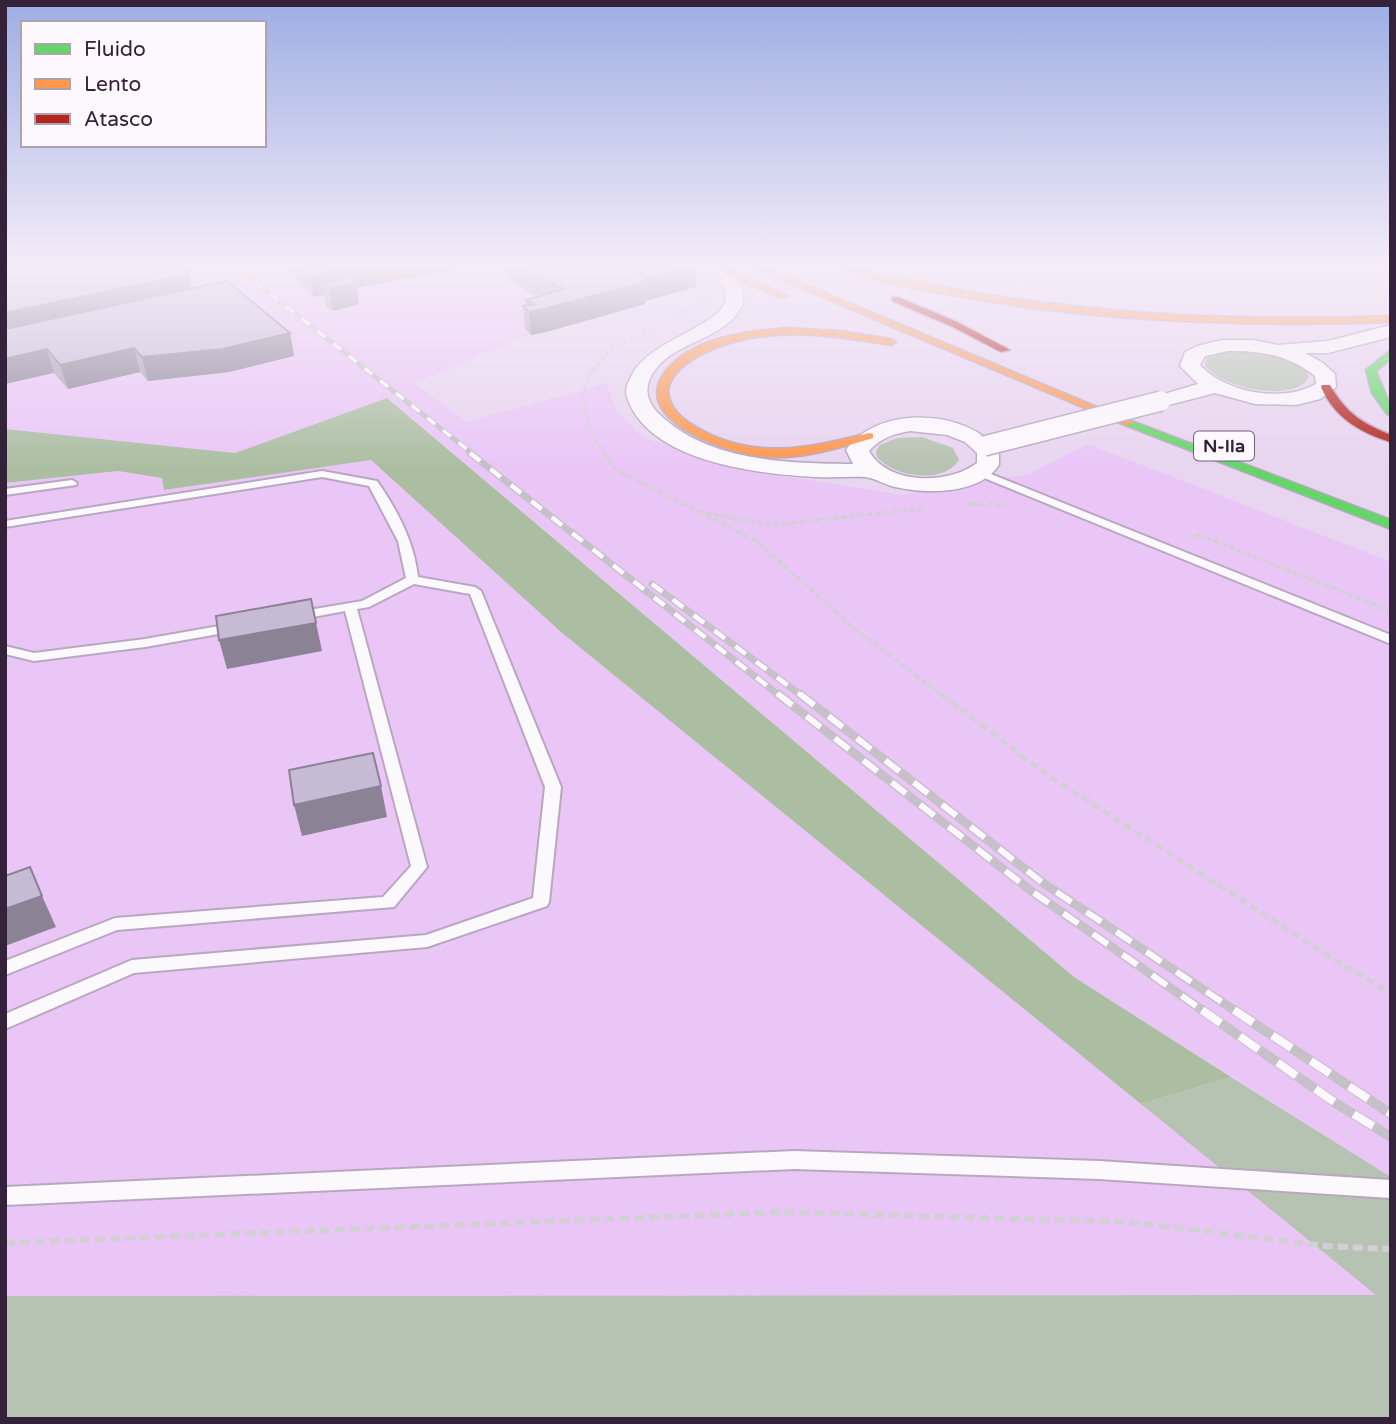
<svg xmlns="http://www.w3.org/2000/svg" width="1396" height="1424" viewBox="0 0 1396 1424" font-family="'Varela Round',sans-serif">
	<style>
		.built { fill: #eac6f7 }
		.green { fill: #b7c3b2 }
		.forest { fill: #abbea2 }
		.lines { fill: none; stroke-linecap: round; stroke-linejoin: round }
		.lane-casing { stroke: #b8a8bf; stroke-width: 4 }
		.street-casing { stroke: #b8a8bf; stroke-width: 3 }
		.fast-casing { stroke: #b8a8bf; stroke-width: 3 }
		.slow-casing { stroke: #b8a8bf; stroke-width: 3 }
		.jam-casing { stroke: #b8a8bf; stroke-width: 3 }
		.path-far3 { stroke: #d4cfd7; stroke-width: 2.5; stroke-dasharray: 4.5 2.5; stroke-linecap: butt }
		.path-far2 { stroke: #d4cfd7; stroke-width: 3.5; stroke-dasharray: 6 2.5; stroke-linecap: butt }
		.path-far1 { stroke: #d4cfd7; stroke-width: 5; stroke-dasharray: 8 4.5; stroke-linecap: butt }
		.path { stroke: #d4cfd7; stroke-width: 6; stroke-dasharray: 10 5; stroke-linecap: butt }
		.lane { fill: #fcf9fd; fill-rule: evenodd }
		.street { fill: #fcf9fd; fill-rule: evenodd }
		.fast { fill: #63d668; fill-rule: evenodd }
		.slow { fill: #ff974d; fill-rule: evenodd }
		.jam { fill: #b3261e; fill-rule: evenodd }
		.rail-far3-casing { stroke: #c6c1c8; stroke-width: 5 }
		.rail-far2-casing { stroke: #c6c1c8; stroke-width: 7 }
		.rail-far1-casing { stroke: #c6c1c8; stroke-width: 9 }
		.rail-casing { stroke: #c6c1c8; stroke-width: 10 }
		.rail-far3 { stroke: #fcf8fe; stroke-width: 3.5; stroke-dasharray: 10; stroke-linecap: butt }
		.rail-far2 { stroke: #fcf8fe; stroke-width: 4.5; stroke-dasharray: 13; stroke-linecap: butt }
		.rail-far1 { stroke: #fcf8fe; stroke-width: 6; stroke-dasharray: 18; stroke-linecap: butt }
		.rail { stroke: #fcf8fe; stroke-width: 8; stroke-dasharray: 23; stroke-linecap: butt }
		.street-bridge-casing { stroke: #b8a8bf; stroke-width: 22; stroke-linecap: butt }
		.street-bridge { stroke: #fcf9fd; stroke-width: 19 }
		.wall { fill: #aba0b7 }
		.shaded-wall { fill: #8b8295 }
		.building { fill: #c7bad5; stroke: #8b8295; stroke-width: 2 }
		.labels { text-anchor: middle; stroke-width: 6; stroke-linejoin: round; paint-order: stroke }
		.shield { fill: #fcf8fe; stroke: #6f6275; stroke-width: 2 }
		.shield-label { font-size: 18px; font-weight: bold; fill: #33223a }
	</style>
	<rect width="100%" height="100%" fill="#e8d5f0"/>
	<g class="built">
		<polygon points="5,269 673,269 700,283 529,335 414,383 467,422 607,383 616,411 644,438 771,474 902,495 1029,474 1088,444 1391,562 1391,1177 1074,977 388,398 235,453 5,429"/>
		<polygon points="1041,269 1391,269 1391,270 1160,279"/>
		<polygon points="371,459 472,543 561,632 1378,1295 5,1296 5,483 118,471 163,478 165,490"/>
	</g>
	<g class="green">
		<path d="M 1239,350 C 1260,352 1300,353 1309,377 C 1296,404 1219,388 1205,365 L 1206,359 L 1213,354 Z"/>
		<path d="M 922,437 L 953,448 L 959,460 C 943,485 894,477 877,457 L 876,451 L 880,445 L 897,438 Z"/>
		<polygon points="1231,1077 1391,1177 1391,1419 5,1419 5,1296 1376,1295 1141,1104"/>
	</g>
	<polygon class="forest" points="387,398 1074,977 1231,1077 1141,1104 561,632 371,460 164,490 162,478 118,471 5,483 5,429 235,453"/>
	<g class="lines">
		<g class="lane-casing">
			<g id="lane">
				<polygon points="981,470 1391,635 1391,644 977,475 976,473"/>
				<path d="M 322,471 L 377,481 C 397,510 414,541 418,577 L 475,587 L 481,591 L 561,787 L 549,902 L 547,906 L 427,947 L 134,973 L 5,1029 L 5,1014 L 132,960 L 426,935 L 533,898 L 545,787 L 470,594 L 414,584 L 369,607 L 357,609 L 427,867 L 394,907 L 117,930 L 5,975 L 5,961 L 115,918 L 383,897 L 411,866 L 345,611 L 297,620 L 291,616 L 297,612 L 362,601 L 406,578 L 398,541 L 369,486 L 322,477 L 5,527 L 5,521 Z"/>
				<polygon points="72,480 77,483 76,485 5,495 5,489"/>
				<polygon points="236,623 241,624 242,627 241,630 145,647 34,661 5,654 5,646 34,653 145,639"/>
				<polygon points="794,1151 1099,1161 1391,1180 1391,1198 1099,1179 794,1169 5,1205 5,1187"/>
			</g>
		</g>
		<g class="street-casing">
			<g id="street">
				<path d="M 710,269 L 729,270 L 742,288 L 743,304 C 725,341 678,339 655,370 C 644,384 645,400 658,413 C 707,461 783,463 848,464 L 853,464 L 846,450 C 877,405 968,408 999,452 L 999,465 C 979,495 927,494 895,487 C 885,485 875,478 865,477 C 849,476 833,478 817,477 C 760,474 652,463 628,400 C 624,390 627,384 632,375 C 649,339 728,325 726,296 C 726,284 716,278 710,269 ZM 910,431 L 947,435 L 965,442 L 977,453 L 977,463 C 948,485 888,485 869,451 C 881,438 893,434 910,431 Z"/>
				<path d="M 1391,325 L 1391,337 L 1328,353 L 1305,353 L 1323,363 L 1335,374 L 1336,387 L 1320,399 L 1296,405 L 1255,404 L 1215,393 L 1161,407 L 1154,405 L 1151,401 L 1154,397 L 1198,384 L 1180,366 L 1185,352 L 1197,346 L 1222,340 L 1253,340 L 1278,345 L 1328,341 ZM 1228,351 C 1260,350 1290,356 1315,376 L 1316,384 C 1282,403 1226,393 1200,365 L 1205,356 Z"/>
			</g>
		</g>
		<g class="fast-casing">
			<g id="fast">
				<path d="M 1391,350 L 1391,359 L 1376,371 C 1381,386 1391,401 1391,415 L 1387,414 L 1372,393 L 1366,370 Z"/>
				<polygon points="1129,420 1391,520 1391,529 1125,425 1125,421"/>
			</g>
		</g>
		<g class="slow-casing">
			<g id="slow">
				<polygon points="716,269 728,269 788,296 780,298"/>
				<polygon points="756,269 768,269 1135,423 1125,425"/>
				<path d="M 844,269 L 860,269 C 1037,312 1209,322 1391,316 L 1391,322 C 1238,327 1087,322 936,292 C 912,288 862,280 844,269 Z"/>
				<path d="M 787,328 L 840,331 L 891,339 L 896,342 L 891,345 C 827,334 760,324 700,355 C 686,363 672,372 668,390 C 669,408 681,418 696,427 C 753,461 809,448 869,433 L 873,434 L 873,438 C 836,449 797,461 758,456 C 726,452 629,420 665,372 C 692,337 747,331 787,328 Z"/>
			</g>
		</g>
		<g class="jam-casing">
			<g id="jam">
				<polygon points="892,297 898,297 957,322 1010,350 1001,352 951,326 892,301"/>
				<path d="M 1322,385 L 1330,385 C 1346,413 1361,423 1391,435 L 1391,442 C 1360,433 1334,417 1321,387 Z"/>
			</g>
		</g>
		<g class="path-far3">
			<polyline points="675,318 709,296"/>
			<polyline points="605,454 591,434 582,395 590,373 613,348 664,324"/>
		</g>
		<g class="path-far2">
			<polyline points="604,453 616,470 697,511"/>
			<polyline points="970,504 1006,505"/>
			<polyline points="923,509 770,525 697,511 755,540 854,628 943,696"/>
			<polyline points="1190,538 1197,534 1391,611"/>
		</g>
		<polyline class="path-far1" points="941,694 1046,774 1338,962 1391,993"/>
		<polyline class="path" points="5,1243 783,1212 1130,1222 1326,1246 1391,1249"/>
		<use href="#lane" class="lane"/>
		<use href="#street" class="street"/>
		<use href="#fast" class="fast"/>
		<use href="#slow" class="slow"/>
		<use href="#jam" class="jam"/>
		<g class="rail-far3-casing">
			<polyline id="rail-far3" points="239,269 473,454"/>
		</g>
		<g class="rail-far2-casing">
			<g id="rail-far2">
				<polyline points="470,453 780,696"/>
				<polyline points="652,584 802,696"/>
			</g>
		</g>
		<g class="rail-far1-casing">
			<g id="rail-far1">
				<polyline points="778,694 1030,890 1205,1012"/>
				<polyline points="800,694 1043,883 1237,1012"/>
			</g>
		</g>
		<g class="rail-casing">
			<g id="rail">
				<polyline points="1202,1010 1337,1104 1391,1137"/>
				<polyline points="1234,1010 1391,1114"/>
			</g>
		</g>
		<use href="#rail-far3" class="rail-far3"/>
		<use href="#rail-far2" class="rail-far2"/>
		<use href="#rail-far1" class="rail-far1"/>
		<use href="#rail" class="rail"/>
		<g class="street-bridge-casing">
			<polyline id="street-bridge" points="984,446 1161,401"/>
		</g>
		<use href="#street-bridge" class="street-bridge"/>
	</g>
	<g class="wall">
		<polygon points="5,269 193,289 290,333 294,356 229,372 148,381 140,372 68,389 54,373"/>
		<polygon points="287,269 456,269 357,288 359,304 333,311 326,306 324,295 314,297"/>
		<polygon points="506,269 696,269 696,287 645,301 645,304 546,332 531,335 525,329 523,306 527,306 526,300 538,297 507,279"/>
	</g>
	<g class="shaded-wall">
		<polygon points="340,269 456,269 357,288 359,304 333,311 329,288 322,284 324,295 314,297 310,275"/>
		<polygon points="681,269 696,269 696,287 645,301 645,304 546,332 531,335 529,312"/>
		<polygon points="189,274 194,296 5,338 5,313"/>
		<polygon points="290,333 294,356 229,372 148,381 142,357"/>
		<polygon points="134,348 140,372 68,389 60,365"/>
		<polygon points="47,349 54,373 5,384 5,359"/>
		<polygon points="311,599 322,651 227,669 219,640"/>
		<polygon points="381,786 387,817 302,836 294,805"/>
		<polygon points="42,896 56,927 5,946 5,909"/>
	</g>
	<g class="building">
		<polygon points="5,269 183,269 189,274 5,313"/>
		<polygon points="305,269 340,269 310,275"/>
		<polygon points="526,269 681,269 641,280 645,282 544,309 529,312 523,306 534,304 526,300 564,289"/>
		<polygon points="349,277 356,282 329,288 322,284"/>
		<polygon points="227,281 290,333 223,349 142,357 134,348 60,365 47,349 5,359 5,329"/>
		<polygon points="311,599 316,623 219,640 216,616"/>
		<polygon points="373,753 381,786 294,805 289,770"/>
		<polygon points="30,867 42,896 5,909 5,876"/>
	</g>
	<linearGradient id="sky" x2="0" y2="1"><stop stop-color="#9daee4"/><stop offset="0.57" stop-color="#f5ecf8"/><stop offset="1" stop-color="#f5ecf8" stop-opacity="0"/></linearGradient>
	<rect width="1396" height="468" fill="url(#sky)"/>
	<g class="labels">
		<rect class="shield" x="1194" y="431.5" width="60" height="29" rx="5"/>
		<g class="shield-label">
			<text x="1224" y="452">N-IIa</text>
		</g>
	</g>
	<rect width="1396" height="1424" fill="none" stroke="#33223a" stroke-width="14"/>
	<rect x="21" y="21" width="245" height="126" fill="#fcf8fe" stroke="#aca2b0" stroke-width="2"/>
	<rect x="35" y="44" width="35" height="10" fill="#63d668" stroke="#aca2b0" stroke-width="2"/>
	<text x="84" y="56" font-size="21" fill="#33223a">Fluido</text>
	<rect x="35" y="79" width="35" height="10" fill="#ff974d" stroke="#aca2b0" stroke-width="2"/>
	<text x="84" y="91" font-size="21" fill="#33223a">Lento</text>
	<rect x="35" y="114" width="35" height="10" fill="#b3261e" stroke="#aca2b0" stroke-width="2"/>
	<text x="84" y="126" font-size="21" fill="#33223a">Atasco</text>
</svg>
